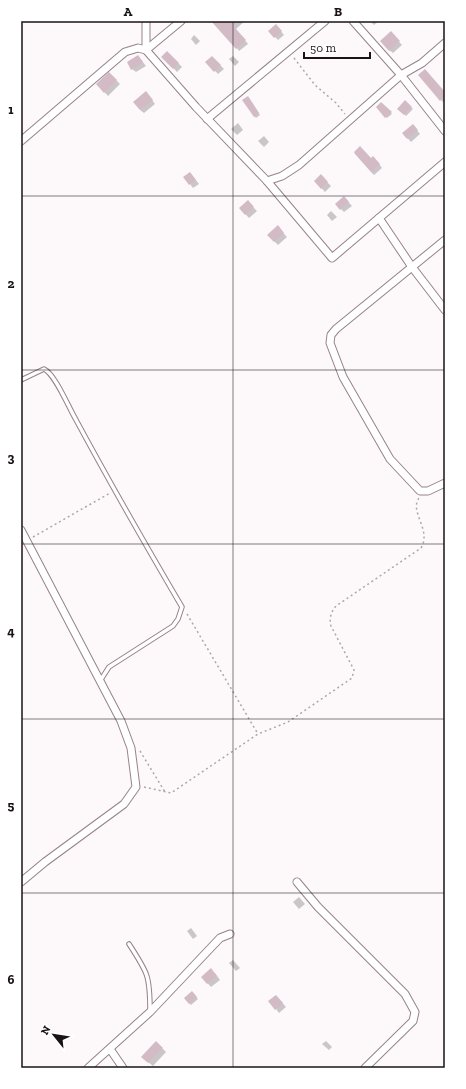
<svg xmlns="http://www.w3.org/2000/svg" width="466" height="1089" viewBox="0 0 466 1089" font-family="'Zilla Slab',serif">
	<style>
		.shadow { fill: #0003 }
		.building { fill: #d2bbc5 }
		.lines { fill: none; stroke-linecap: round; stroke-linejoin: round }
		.lane-casing { stroke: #97828b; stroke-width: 5.5 }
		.street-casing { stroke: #97828b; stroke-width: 9 }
		.path { stroke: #aca7a9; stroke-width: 1.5; stroke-dasharray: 2 3; stroke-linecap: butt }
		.lane { stroke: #fff; stroke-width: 3.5 }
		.street { stroke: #fff; stroke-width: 7 }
		.grid { fill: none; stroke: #1a1316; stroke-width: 1; stroke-opacity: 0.55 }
		.neatline { fill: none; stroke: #1a1316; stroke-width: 1.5 }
		.grid-label { font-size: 13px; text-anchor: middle; font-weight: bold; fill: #1a1316 }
	</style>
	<rect width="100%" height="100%" fill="#fdf8fa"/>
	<g class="shadow">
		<polygon points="218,21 245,21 236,29 248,44 239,51"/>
		<polygon points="370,21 379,21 374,25"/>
		<polygon points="276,25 284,35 278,40 269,31"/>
		<polygon points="194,35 200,41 196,45 191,39"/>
		<polygon points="394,36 402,45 393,53 389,50"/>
		<polygon points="167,52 182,67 177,72 163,57"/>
		<polygon points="138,56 146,66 136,72 132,69"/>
		<polygon points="233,56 239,62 235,66 229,59"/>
		<polygon points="212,57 224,69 218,74 207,62"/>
		<polygon points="109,73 120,84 108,96 97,84"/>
		<polygon points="445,93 445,103 444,103 441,100"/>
		<polygon points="149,96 155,104 144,113 140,110"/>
		<polygon points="249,99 260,115 256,118 254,116"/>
		<polygon points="405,102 413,109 406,116 399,109"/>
		<polygon points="381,104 392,114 387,118 377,107"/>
		<polygon points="238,123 243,130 237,135 231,129"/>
		<polygon points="416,129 420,134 411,142 403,133"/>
		<polygon points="264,136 269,142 264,147 258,141"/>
		<polygon points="371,160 377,161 382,168 374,175 371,172"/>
		<polygon points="190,173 199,184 193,188 190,184"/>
		<polygon points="321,176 331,186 325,192 315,181"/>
		<polygon points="344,197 352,206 344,212 341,209"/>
		<polygon points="248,202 257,211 249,218 240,208"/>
		<polygon points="331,211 337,217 332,221 327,215"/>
		<polygon points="278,227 287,237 278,245 268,235"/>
		<polygon points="299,897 305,904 299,909 293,902"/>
		<polygon points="191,928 197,936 193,939 187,931"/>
		<polygon points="233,960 240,968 236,971 229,963"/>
		<polygon points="215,973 220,980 211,987 202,977"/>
		<polygon points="192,992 198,999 191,1005 185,999"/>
		<polygon points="279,999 286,1007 279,1013 276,1009"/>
		<polygon points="326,1041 332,1047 329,1050 322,1044"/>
		<polygon points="156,1042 166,1052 153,1066 142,1057"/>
	</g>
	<g class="building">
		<polygon points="211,21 239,21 233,26 246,40 236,49"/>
		<polygon points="276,24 282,31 274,38 268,31"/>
		<polygon points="391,31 400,41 389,51 380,41"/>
		<polygon points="167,51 179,63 173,69 161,57"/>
		<polygon points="138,55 143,62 131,70 127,62"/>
		<polygon points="212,56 221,65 214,72 205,62"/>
		<polygon points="425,69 445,92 445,96 440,101 418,75"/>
		<polygon points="109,72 117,80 104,93 96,84"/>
		<polygon points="146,91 153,100 140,110 133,102"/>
		<polygon points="248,96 259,113 254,117 242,100"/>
		<polygon points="405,100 412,107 404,115 397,109"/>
		<polygon points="381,102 392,112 385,118 376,107"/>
		<polygon points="413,124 418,130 407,139 402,133"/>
		<polygon points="360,146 371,158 373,156 380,164 371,172 355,154 354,152"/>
		<polygon points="190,172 196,180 189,185 183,177"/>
		<polygon points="321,174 328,182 321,189 314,181"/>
		<polygon points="344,196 349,202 340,210 335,204"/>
		<polygon points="248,200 254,207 245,215 239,208"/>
		<polygon points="278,225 284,233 274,242 267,235"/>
		<polygon points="211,968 217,976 207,984 201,977"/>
		<polygon points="192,991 197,997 189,1004 184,998"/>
		<polygon points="276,995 283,1003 275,1010 268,1001"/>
		<polygon points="156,1041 163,1048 148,1063 141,1057"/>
	</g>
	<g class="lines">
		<g class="lane-casing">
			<g id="lane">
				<path d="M 21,380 L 44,369 C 55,374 68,406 75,418 C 109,481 145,544 182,607 L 178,619 L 173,626 L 109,667 L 100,681"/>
				<path d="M 129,944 C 148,973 150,976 150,1011"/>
			</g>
		</g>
		<g class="street-casing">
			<g id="street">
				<polyline points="353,21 401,75 445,131"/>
				<polyline points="146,50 181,21"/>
				<polyline points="146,50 146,21"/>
				<polyline points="207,119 325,21"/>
				<polyline points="21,141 125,52 138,48 146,50 196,107 267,181 332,258 445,162"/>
				<polyline points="267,181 282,176 299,165 401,75 422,63 445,43"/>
				<polyline points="379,218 412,267 445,310"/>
				<polyline points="445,240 336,329 331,335 330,343 343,377 390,459 420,491 428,491 445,483"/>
				<polyline points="21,530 121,721 131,748 136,787 124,804 45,862 21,882"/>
				<polyline points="297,882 318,907 405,994 415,1012 413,1021 365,1068"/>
				<polyline points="110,1049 123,1068"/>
				<polyline points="88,1068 150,1012 220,938 230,934"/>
			</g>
		</g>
		<g class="path">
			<polyline points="294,58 315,85 336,103 345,114"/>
			<polyline points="33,537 110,493"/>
			<polyline points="187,614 258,734"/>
			<polyline points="140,751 165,792"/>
			<path d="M 144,787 L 171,793 L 258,734 L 288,722 L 352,678 L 354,670 L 331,626 C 329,618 331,612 336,606 L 421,548 C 432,530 409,512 419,498"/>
		</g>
		<use href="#lane" class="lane"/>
		<use href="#street" class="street"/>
	</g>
	<path class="grid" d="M 233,21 L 233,1068M 21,196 L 445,196M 21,370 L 445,370M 21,544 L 445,544M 21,719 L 445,719M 21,893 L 445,893"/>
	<rect width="466" height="1089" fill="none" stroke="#ffffff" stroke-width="44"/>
	<g transform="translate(54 1035) rotate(300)" stroke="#ffffff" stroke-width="3" paint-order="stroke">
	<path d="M0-3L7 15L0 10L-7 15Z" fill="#1a1316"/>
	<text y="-6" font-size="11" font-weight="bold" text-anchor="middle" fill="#1a1316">N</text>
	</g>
	<path d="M304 52v6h66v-6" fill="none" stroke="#1a1316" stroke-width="2"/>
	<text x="310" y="52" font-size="12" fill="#1a1316" stroke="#ffffff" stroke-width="3" paint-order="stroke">50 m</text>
	<rect x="22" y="22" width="422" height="1045" class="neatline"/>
	<g class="grid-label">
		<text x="128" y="16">A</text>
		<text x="338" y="16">B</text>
		<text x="11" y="114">1</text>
		<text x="11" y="288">2</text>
		<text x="11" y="462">3</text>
		<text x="11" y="636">4</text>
		<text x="11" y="810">5</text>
		<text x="11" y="984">6</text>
	</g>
</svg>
